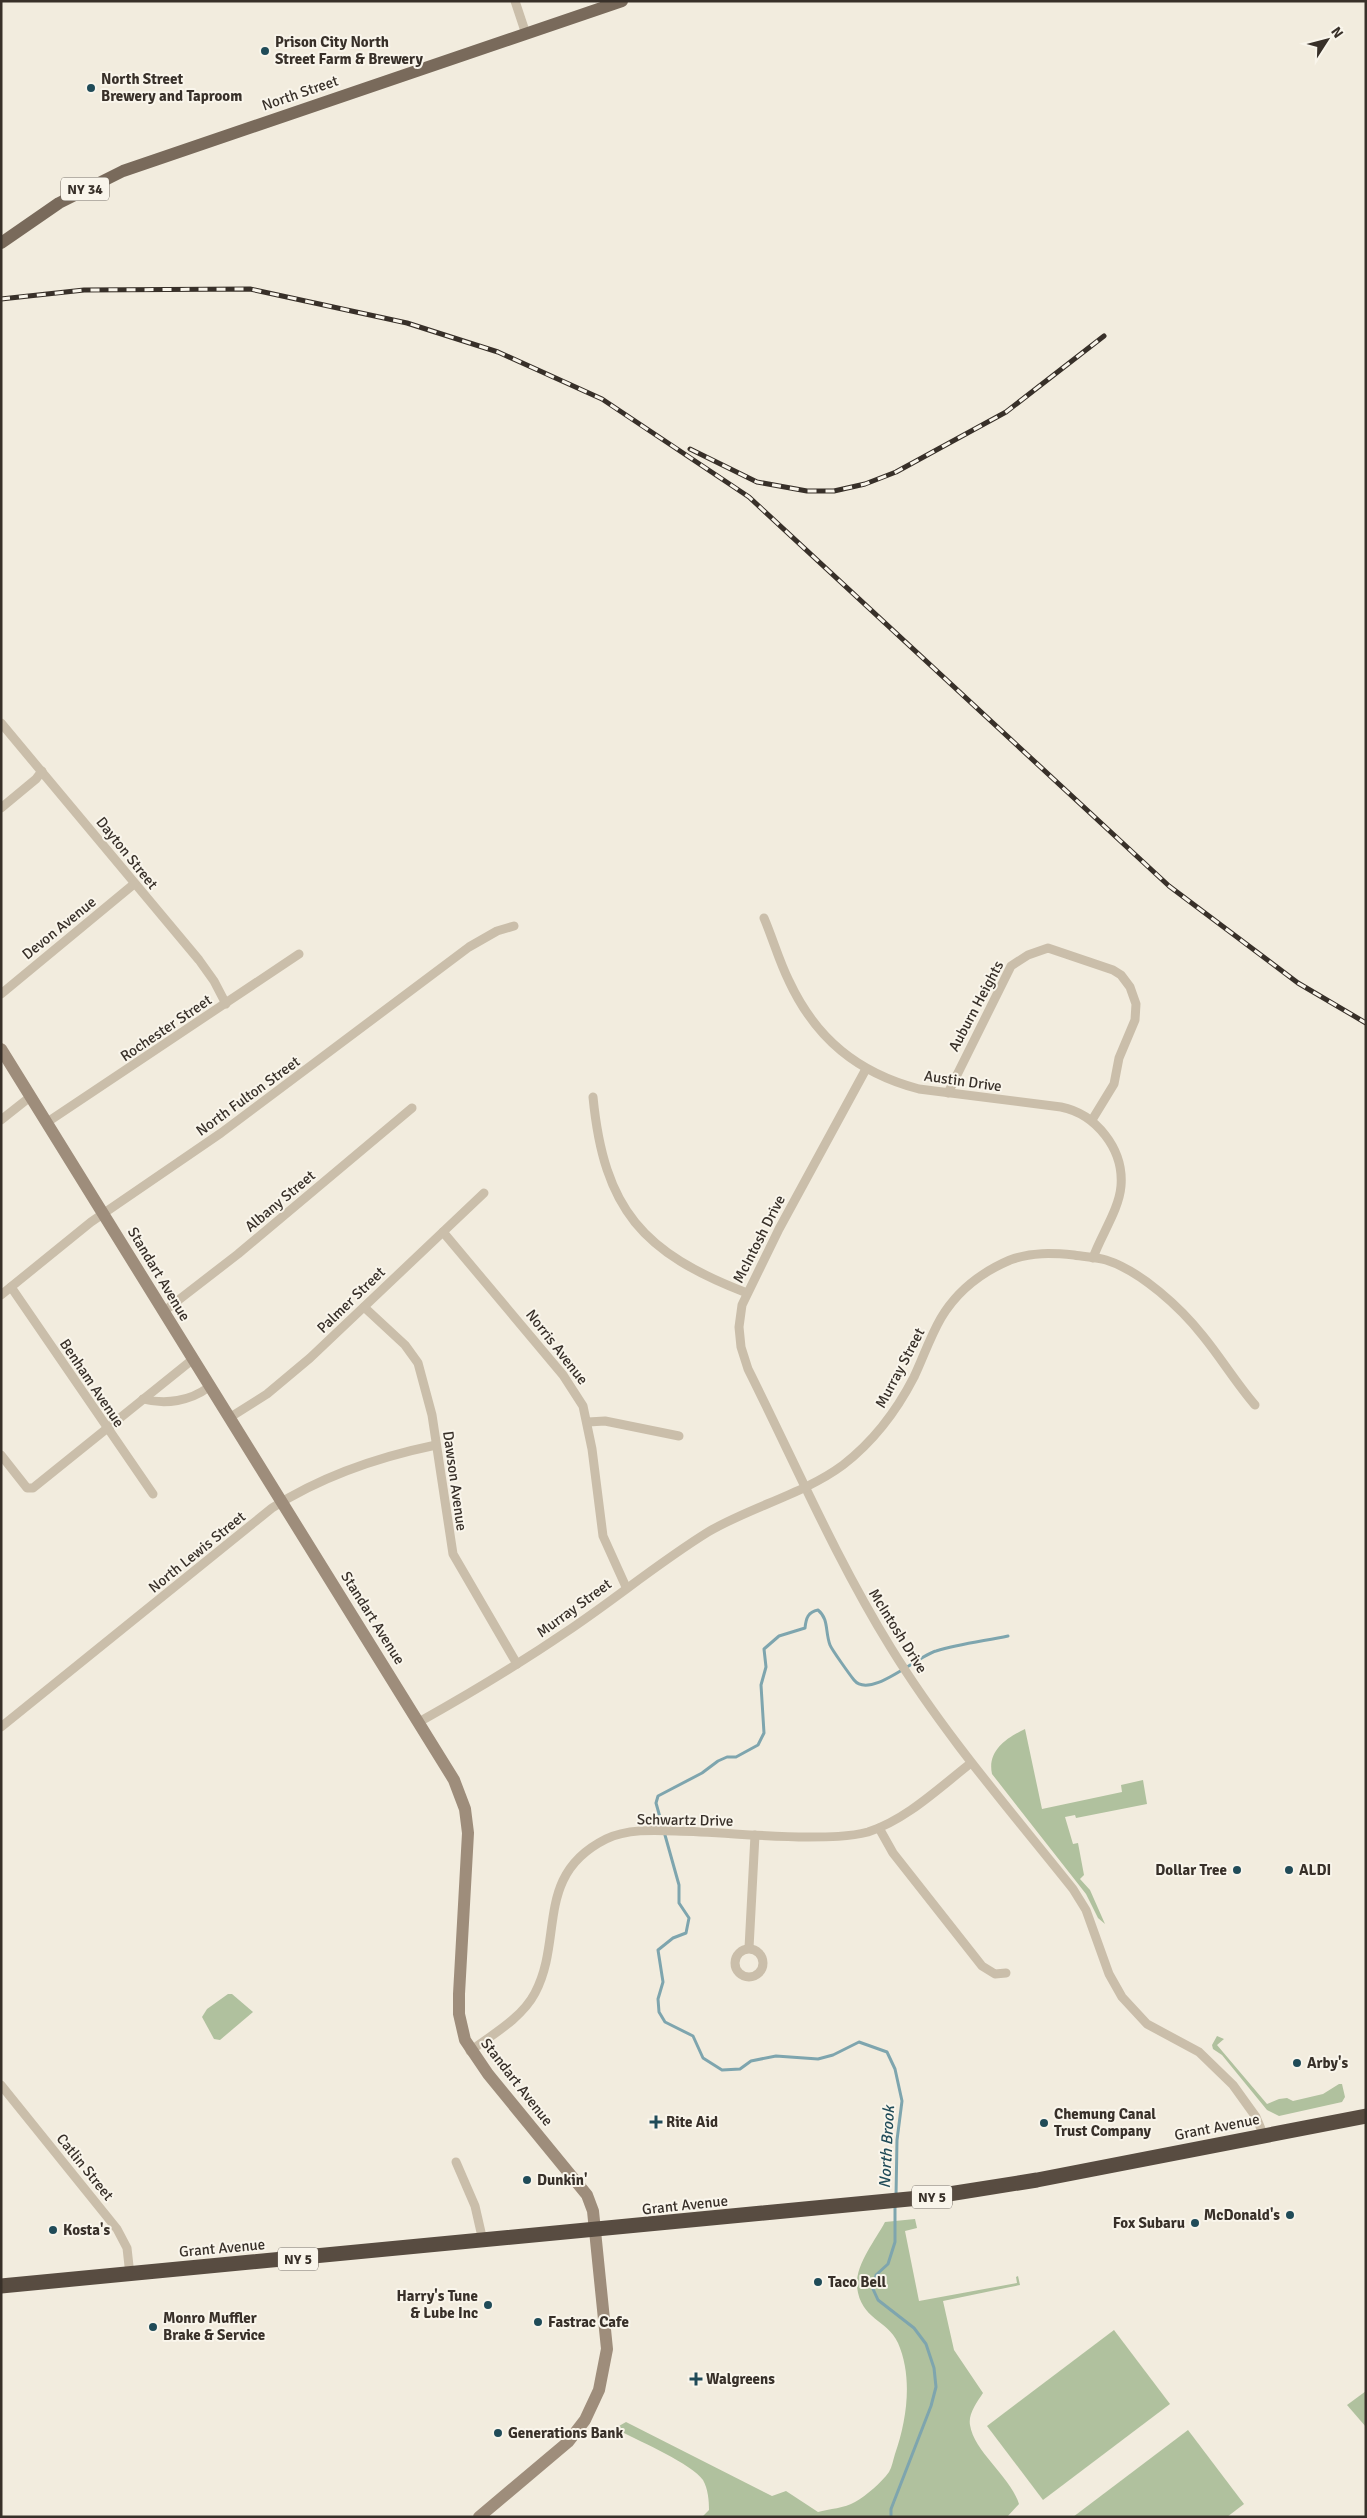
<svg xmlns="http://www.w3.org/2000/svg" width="1367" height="2518" viewBox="0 0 1367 2518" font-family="Signika,sans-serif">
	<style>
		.green { fill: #b0c19e }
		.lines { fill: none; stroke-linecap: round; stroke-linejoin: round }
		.stream { stroke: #7ea5ae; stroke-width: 3 }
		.street { stroke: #cabeaa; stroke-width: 9 }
		.secondary { stroke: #9e8d7b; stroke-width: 12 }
		.primary { stroke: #796a5b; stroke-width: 12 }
		.highway { stroke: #584c41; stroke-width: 15 }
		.rail-casing { stroke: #383029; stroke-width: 5 }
		.rail { stroke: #f9f5eb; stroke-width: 3; stroke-dasharray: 9; stroke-linecap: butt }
		.poi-dot { fill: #204b58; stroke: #f9f5eb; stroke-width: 2 }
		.labels { text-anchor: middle; stroke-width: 4; stroke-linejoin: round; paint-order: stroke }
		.shield { fill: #f9f5eb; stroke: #726b63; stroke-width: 1 }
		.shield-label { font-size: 14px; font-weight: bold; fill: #383029 }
		.poi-label { font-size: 15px; font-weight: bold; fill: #383029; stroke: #f9f5eb; text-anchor: start }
		.street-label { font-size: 15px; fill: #383029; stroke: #f9f5eb }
		.water-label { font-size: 16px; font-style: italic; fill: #204b58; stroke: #f9f5eb }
	</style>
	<rect width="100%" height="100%" fill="#f2ecde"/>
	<g class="green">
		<path d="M 1025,1729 L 1042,1809 L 1122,1792 L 1121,1785 L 1143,1780 L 1147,1804 L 1076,1818 L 1075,1815 L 1065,1817 L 1073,1844 L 1078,1843 L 1084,1875 L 1080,1879 L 1090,1890 L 1105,1924 L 1098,1918 L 1086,1894 L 992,1774 C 987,1751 1006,1738 1025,1729 Z"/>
		<polygon points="228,1994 232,1994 253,2012 220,2040 214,2039 202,2017 207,2009"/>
		<polygon points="1217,2036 1224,2039 1217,2045 1267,2104 1279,2099 1287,2098 1293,2101 1323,2094 1339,2084 1342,2084 1345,2097 1342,2102 1279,2116 1267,2110 1222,2055 1213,2049 1212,2045"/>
		<path d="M 915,2219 L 917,2228 L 905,2231 L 919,2301 L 1017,2283 L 1016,2277 L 1018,2276 L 1020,2285 L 943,2301 L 954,2350 L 983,2393 C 977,2402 968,2414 970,2425 C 974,2452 1011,2477 1019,2504 L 1007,2517 L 702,2517 L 709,2510 C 709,2500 708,2489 703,2480 C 692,2464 641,2442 622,2432 L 619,2426 L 626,2422 L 772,2496 L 786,2491 L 818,2512 C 829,2509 845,2508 855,2502 C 867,2495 881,2483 889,2472 C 892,2467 893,2460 895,2454 C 907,2420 913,2377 898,2343 C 887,2319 861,2320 857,2287 C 855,2265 875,2241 885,2222 Z"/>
		<polygon points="1114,2330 1170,2404 1043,2500 987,2426"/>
		<polygon points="1366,2391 1366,2427 1347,2405"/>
		<polygon points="1188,2430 1244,2504 1227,2517 1073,2517"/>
	</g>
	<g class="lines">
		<g class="stream">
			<path d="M 896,2196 L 897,2140 L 902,2101 L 895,2069 L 887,2052 L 859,2042 L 833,2055 L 818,2059 L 776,2056 L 751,2061 L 740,2069 L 722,2070 L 703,2058 L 693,2036 L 665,2022 L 659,2012 L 658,1999 L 663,1982 L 658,1950 L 673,1938 L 686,1933 L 689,1918 L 679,1903 L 679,1885 L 656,1803 L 658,1796 L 702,1773 L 718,1761 L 727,1757 L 736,1757 L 758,1745 L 764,1733 L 761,1685 L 766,1667 L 764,1649 L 779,1636 L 805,1628 C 806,1618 808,1612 818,1610 C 829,1619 825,1632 830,1645 C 832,1650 850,1675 854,1680 C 870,1700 917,1656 936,1651 C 959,1644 984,1641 1008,1636"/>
			<polyline points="891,2517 891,2509 931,2406 936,2387 934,2368 926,2344 914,2328 878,2300 873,2289 876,2275 888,2264 895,2242 895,2205"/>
		</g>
		<g class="street">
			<polyline points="515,1 526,34"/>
			<polyline points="1,723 199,960 214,981 226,1004"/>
			<polyline points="1,808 36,779 42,771"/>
			<path d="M 764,918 C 773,939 779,961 789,981 C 816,1039 858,1073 919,1089 L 1061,1107 C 1096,1114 1124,1149 1121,1186 C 1119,1210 1101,1235 1093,1258"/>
			<polyline points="1,994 134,884"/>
			<path d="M 866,1069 L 779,1229 L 742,1305 L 739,1327 L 741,1347 L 748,1369 C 795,1463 836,1559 891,1648 C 944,1734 1010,1810 1073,1889 L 1086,1910 L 1109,1974 L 1122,1997 L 1147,2024 L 1199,2052 L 1233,2085 L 1256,2117 L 1264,2136"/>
			<polyline points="948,1093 1011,966 1028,955 1048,948 1113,970 1121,975 1130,987 1136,1004 1135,1020 1119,1058 1114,1084 1092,1120"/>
			<path d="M 593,1097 C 604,1210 643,1253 747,1293"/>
			<polyline points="1,1120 30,1097"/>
			<polyline points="46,1123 299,954"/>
			<polyline points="443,1232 563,1375 583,1406 592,1449 603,1536 626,1587"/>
			<polyline points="11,1287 153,1494"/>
			<polyline points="1,1295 91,1222 221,1133 469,947 497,931 514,926"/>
			<polyline points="364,1307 405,1345 418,1363 432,1415 453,1554 517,1664"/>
			<polyline points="163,1312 238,1254 412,1108"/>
			<path d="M 143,1399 C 166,1405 190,1401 209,1387"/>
			<polyline points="229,1418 267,1394 310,1358 484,1193"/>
			<polyline points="588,1422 605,1421 679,1436"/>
			<polyline points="1,1455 27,1488 33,1488 192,1360"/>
			<path d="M 419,1722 C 469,1694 519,1664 566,1632 C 614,1600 658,1563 708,1532 C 750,1507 804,1494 843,1465 C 874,1441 896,1412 914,1377 C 923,1358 930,1337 941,1318 C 957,1291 982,1272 1010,1260 C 1032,1252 1052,1253 1074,1255 C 1085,1257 1096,1257 1106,1260 C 1141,1271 1181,1308 1203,1336 C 1221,1358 1236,1383 1255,1405"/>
			<path d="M 1,1727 L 272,1508 C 322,1476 378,1457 436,1445"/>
			<polyline points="879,1828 893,1853 982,1966 995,1974 1006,1973"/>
			<polyline points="749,1948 755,1835"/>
			<circle cx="749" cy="1963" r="14"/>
			<path d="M 470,2051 C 492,2035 522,2018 535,1993 C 564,1938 534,1875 606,1839 C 626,1829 654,1830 676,1831 C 720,1832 764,1837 808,1837 C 828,1837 849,1837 868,1832 C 906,1820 940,1787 971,1763"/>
			<polyline points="1,2085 117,2229 127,2248 130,2275"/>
			<polyline points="456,2162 475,2206 483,2241"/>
		</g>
		<polyline class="secondary" points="1,1049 454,1780 465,1809 468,1833 459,1994 459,2014 465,2040 488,2074 587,2195 593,2211 607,2349 599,2390 585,2420 568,2442 479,2517"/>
		<polyline class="primary" points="1,243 59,203 123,171 622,1"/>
		<polyline class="highway" points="1,2286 930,2197 1037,2180 1366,2116"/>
		<g class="rail-casing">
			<g id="rail">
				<polyline points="1,299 84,290 250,289 407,323 498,352 602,399 749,497 1169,886 1298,983 1366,1023"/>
				<polyline points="690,449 757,482 807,491 834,491 865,484 896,472 1006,412 1104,336"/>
			</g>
		</g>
		<use href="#rail" class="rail"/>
	</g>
	<g class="poi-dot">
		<circle cx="265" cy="51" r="5"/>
		<circle cx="91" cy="88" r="5"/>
		<circle cx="1237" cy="1870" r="5"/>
		<circle cx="1289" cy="1870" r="5"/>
		<circle cx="1297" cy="2063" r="5"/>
		<path d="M653.5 2114.5h5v5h5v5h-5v5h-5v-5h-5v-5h5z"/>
		<circle cx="1044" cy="2123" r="5"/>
		<circle cx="527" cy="2180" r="5"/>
		<circle cx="1290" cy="2215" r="5"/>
		<circle cx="1195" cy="2223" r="5"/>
		<circle cx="53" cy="2230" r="5"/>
		<circle cx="818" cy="2282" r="5"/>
		<circle cx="488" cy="2305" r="5"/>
		<circle cx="538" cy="2322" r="5"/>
		<circle cx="153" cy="2327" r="5"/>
		<path d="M693.5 2371.5h5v5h5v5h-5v5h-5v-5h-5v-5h5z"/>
		<circle cx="498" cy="2433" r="5"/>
	</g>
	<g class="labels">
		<g class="shield">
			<rect x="61" y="177.5" width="48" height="23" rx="4"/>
			<rect x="912" y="2185.5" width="40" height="23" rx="4"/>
			<rect x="278" y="2247.5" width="40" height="23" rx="4"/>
		</g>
		<g class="shield-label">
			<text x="85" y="194">NY 34</text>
			<text x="932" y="2202">NY 5</text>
			<text x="298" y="2264">NY 5</text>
		</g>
		<g class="poi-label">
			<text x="275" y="47">Prison City North<tspan x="275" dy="17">Street Farm &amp; Brewery</tspan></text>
			<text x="101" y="84">North Street<tspan x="101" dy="17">Brewery and Taproom</tspan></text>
			<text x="1227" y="1875" text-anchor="end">Dollar Tree</text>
			<text x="1299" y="1875">ALDI</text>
			<text x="1307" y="2068">Arby's</text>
			<text x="1054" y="2119">Chemung Canal<tspan x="1054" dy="17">Trust Company</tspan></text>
			<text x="666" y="2127">Rite Aid</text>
			<text x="537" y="2185">Dunkin'</text>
			<text x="1280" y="2220" text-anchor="end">McDonald's</text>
			<text x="1185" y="2228" text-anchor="end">Fox Subaru</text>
			<text x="63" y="2235">Kosta's</text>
			<text x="828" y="2287">Taco Bell</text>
			<text x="478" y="2301" text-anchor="end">Harry's Tune<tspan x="478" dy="17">&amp; Lube Inc</tspan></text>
			<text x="163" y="2323">Monro Muffler<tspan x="163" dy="17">Brake &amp; Service</tspan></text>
			<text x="548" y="2327">Fastrac Cafe</text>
			<text x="706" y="2384">Walgreens</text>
			<text x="508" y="2438">Generations Bank</text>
		</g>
		<g class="street-label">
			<text transform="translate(300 93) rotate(-19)" y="5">North Street</text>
			<text transform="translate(127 853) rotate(51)" y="5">Dayton Street</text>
			<text transform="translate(59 928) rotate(-39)" y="5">Devon Avenue</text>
			<text transform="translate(976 1006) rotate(-62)" y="5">Auburn Heights</text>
			<text transform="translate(166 1028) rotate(-34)" y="5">Rochester Street</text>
			<text transform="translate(963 1081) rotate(8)" y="5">Austin Drive</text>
			<text transform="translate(248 1096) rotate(-36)" y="5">North Fulton Street</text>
			<text transform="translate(280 1201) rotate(-40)" y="5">Albany Street</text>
			<text transform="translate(759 1239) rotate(-63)" y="5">McIntosh Drive</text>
			<text transform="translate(159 1274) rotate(59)" y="5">Standart Avenue</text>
			<text transform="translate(351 1300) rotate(-44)" y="5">Palmer Street</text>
			<text transform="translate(557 1347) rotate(52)" y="5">Norris Avenue</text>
			<text transform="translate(900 1368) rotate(-62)" y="5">Murray Street</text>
			<text transform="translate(92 1383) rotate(56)" y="5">Benham Avenue</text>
			<text transform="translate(455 1481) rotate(82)" y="5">Dawson Avenue</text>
			<text transform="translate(197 1552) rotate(-39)" y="5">North Lewis Street</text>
			<text transform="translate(574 1608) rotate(-36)" y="5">Murray Street</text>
			<text transform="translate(373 1618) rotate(58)" y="5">Standart Avenue</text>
			<text transform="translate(898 1631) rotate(58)" y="5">McIntosh Drive</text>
			<text transform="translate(685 1820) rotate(1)" y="5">Schwartz Drive</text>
			<text transform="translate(517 2082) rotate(52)" y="5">Standart Avenue</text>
			<text transform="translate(1217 2127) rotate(-11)" y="5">Grant Avenue</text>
			<text transform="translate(85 2167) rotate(51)" y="5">Catlin Street</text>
			<text transform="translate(685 2205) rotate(-6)" y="5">Grant Avenue</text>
			<text transform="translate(222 2248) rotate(-5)" y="5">Grant Avenue</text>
		</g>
		<g class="water-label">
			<text transform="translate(886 2147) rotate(-87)" y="6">North Brook</text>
		</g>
	</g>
	<rect width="1367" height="2518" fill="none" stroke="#383029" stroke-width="5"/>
	<g transform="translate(1327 40) rotate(54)" stroke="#f9f5eb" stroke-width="4" paint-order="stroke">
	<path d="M0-4L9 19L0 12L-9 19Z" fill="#383029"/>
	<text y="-8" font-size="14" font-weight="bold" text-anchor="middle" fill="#383029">N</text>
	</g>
</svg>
